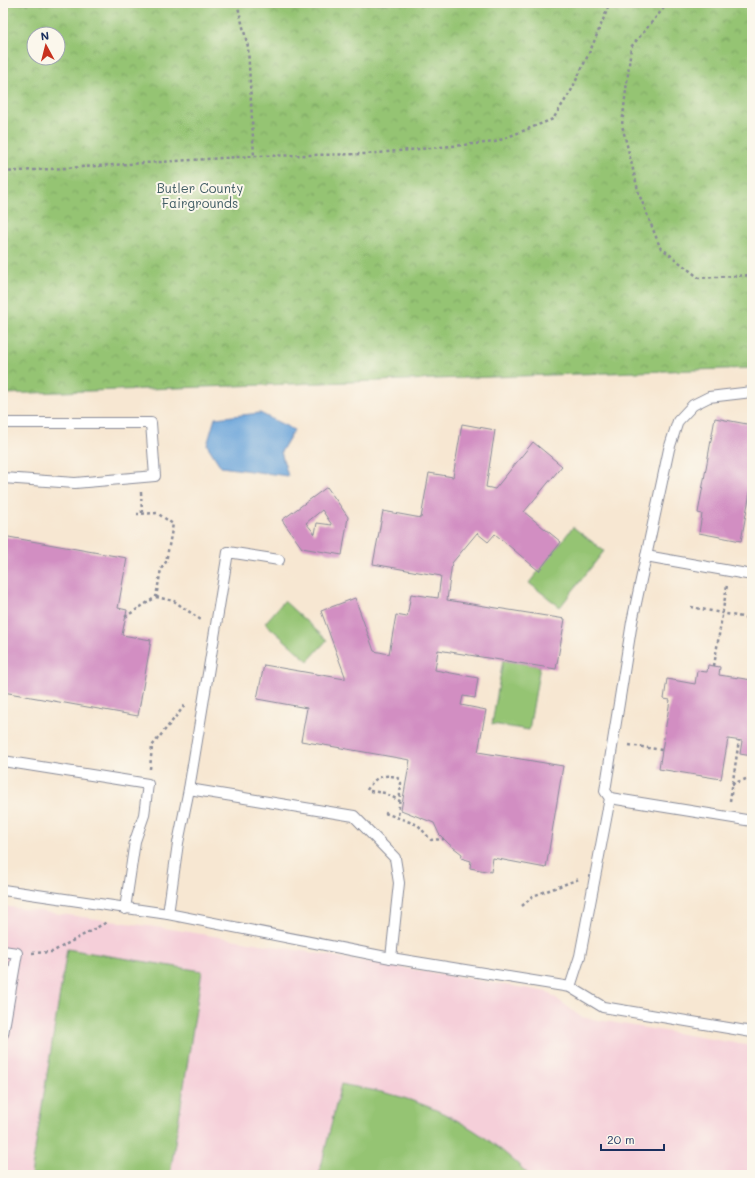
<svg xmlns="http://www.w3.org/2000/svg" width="755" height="1178" viewBox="0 0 755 1178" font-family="Mali,sans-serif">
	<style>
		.built { fill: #f5cfd9 }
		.park { fill: url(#park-crowns); stroke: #587a68; fill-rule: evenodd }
		.pitch { fill: #95c473; stroke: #587a68 }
		.water { fill: #6aa4da; stroke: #426a9c }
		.building { fill: #d28ec2; fill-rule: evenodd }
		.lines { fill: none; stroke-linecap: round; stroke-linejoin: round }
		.service-casing { stroke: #898b98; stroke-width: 12 }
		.path { stroke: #898b98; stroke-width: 2.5; stroke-dasharray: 3 3; stroke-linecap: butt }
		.service { stroke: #fff; stroke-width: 10 }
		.labels { text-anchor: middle; stroke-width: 4; stroke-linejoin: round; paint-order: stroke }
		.park-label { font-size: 13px; fill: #405c64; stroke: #fbf7ec }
	</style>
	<defs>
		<pattern id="park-crowns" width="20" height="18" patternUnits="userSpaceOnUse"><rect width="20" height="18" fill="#95c473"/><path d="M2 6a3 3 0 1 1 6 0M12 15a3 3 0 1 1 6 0" fill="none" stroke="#79a062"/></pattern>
	</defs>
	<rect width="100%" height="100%" fill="#fbf7ec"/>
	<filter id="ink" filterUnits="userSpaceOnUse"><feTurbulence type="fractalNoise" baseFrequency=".025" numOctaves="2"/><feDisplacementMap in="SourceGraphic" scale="8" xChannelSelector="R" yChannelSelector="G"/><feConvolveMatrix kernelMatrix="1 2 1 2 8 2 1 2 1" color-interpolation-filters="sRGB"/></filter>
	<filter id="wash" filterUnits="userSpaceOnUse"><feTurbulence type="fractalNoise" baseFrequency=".012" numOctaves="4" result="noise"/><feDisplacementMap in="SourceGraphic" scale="16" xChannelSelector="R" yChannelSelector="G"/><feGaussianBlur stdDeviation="0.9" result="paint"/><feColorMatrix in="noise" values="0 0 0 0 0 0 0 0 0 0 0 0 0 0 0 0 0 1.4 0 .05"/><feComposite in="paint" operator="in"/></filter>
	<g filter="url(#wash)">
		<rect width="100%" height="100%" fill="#f7e7d2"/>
		<polygon class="built" points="3,906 177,930 548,992 581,1017 752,1046 752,1175 3,1175"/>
		<path class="park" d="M 3,3 L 752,3 L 752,368 L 3,394 ZM 34,34 L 58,34 L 58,58 L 34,58 Z"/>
		<g class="pitch">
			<polygon points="573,527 604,551 560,607 529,583"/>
			<polygon points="284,601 327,640 308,661 265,623"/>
			<polygon points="503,660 540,666 529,730 492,724"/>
			<polygon points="67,949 202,971 170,1175 31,1175"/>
			<path d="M 341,1084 C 364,1089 388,1092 410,1100 C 456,1115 495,1141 529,1175 L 319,1175 Z"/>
		</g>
		<polygon class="water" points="260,413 294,430 281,452 288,476 221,467 207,445 215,418"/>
		<g id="blocks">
			<g class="building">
				<polygon points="715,418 752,425 752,482 741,541 699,533 702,514 698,513"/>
				<polygon points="462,424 495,430 486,487 495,489 533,442 562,466 524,512 561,542 539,571 495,534 488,542 477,533 452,563 447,600 565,619 556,669 438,650 435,670 478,678 475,698 463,696 461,705 486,710 478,752 563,766 546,868 493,858 491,872 470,868 471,861 461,858 462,854 449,844 439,834 434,823 401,810 410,760 301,741 307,708 257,699 264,665 345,679 345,676 321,611 355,598 374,651 389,654 396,615 407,617 411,594 438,598 441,576 373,564 383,511 421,518 429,473 453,477"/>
				<path d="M 327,487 L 348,517 L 342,555 L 302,548 L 282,520 ZM 322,510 L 332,525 L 317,523 L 315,534 L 306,523 Z"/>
				<polygon points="3,536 127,558 118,608 127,610 122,635 151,640 138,716 3,692"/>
				<polygon points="708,665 720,667 719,675 752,680 752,756 740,754 742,741 728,739 721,779 659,769 670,700 664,699 667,679 695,684 697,671 707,672"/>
			</g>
		</g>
	</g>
	<g filter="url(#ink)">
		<use href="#blocks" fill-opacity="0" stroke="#898b98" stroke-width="1"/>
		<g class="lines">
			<g class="service-casing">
				<g id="service">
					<polyline points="3,423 151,423 155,476 75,483 3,478"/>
					<polyline points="646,556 752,575"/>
					<polyline points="3,761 148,784 144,815 135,841 125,909"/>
					<polyline points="189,789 354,816 395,858 399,883 391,958"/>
					<polyline points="610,798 752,821"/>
					<polyline points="3,890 168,914 391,958 570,987 603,1007 752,1032"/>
					<polyline points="168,914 178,843 189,789 228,552 279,560"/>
					<polyline points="3,951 17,953 3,1034"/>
					<polyline points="570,987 580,956 610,798 605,791 632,622 669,449 678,421 693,405 709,397 752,392"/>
				</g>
			</g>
			<g class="path">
				<polyline points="237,3 248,47 254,156"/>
				<polyline points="668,3 631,47 622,125 639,194 660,247 699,278 752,275"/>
				<polyline points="3,172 254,156 366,154 495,142 553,119 571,91 591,49 610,3"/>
				<polyline points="141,492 142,513"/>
				<polyline points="156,597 174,601 201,620"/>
				<polyline points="691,607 752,619"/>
				<polyline points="125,617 156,597 161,569 166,562 173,524 157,513 137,514"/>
				<polyline points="714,666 727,585"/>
				<polyline points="629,745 662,750"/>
				<polyline points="150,769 152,746 186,704"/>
				<polyline points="732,784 752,777"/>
				<path d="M 367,790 C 375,776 383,774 397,777 L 401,783 L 398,817"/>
				<polyline points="370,791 385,793 400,801"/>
				<polyline points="730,801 739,740"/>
				<polyline points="385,813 418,825 431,840 444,839"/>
				<polyline points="522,906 533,896 579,879"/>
				<polyline points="32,953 52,952 107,922"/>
			</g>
			<use href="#service" class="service"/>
		</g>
	</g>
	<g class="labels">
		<g class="park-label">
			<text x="200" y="193">Butler County<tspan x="200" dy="15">Fairgrounds</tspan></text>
		</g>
	</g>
	<rect width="755" height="1178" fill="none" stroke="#fbf7ec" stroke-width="16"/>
	<g transform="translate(46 46) rotate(353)"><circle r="19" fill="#fbf7ec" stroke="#a1a7b3"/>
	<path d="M0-3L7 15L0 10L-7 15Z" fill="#c8321e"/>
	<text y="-6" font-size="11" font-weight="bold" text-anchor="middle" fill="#1b2f5e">N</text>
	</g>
	<path d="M601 1144v6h63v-6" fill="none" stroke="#1b2f5e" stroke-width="2"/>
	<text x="607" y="1144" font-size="12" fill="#1b2f5e" stroke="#fbf7ec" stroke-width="3" paint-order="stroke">20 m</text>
</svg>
